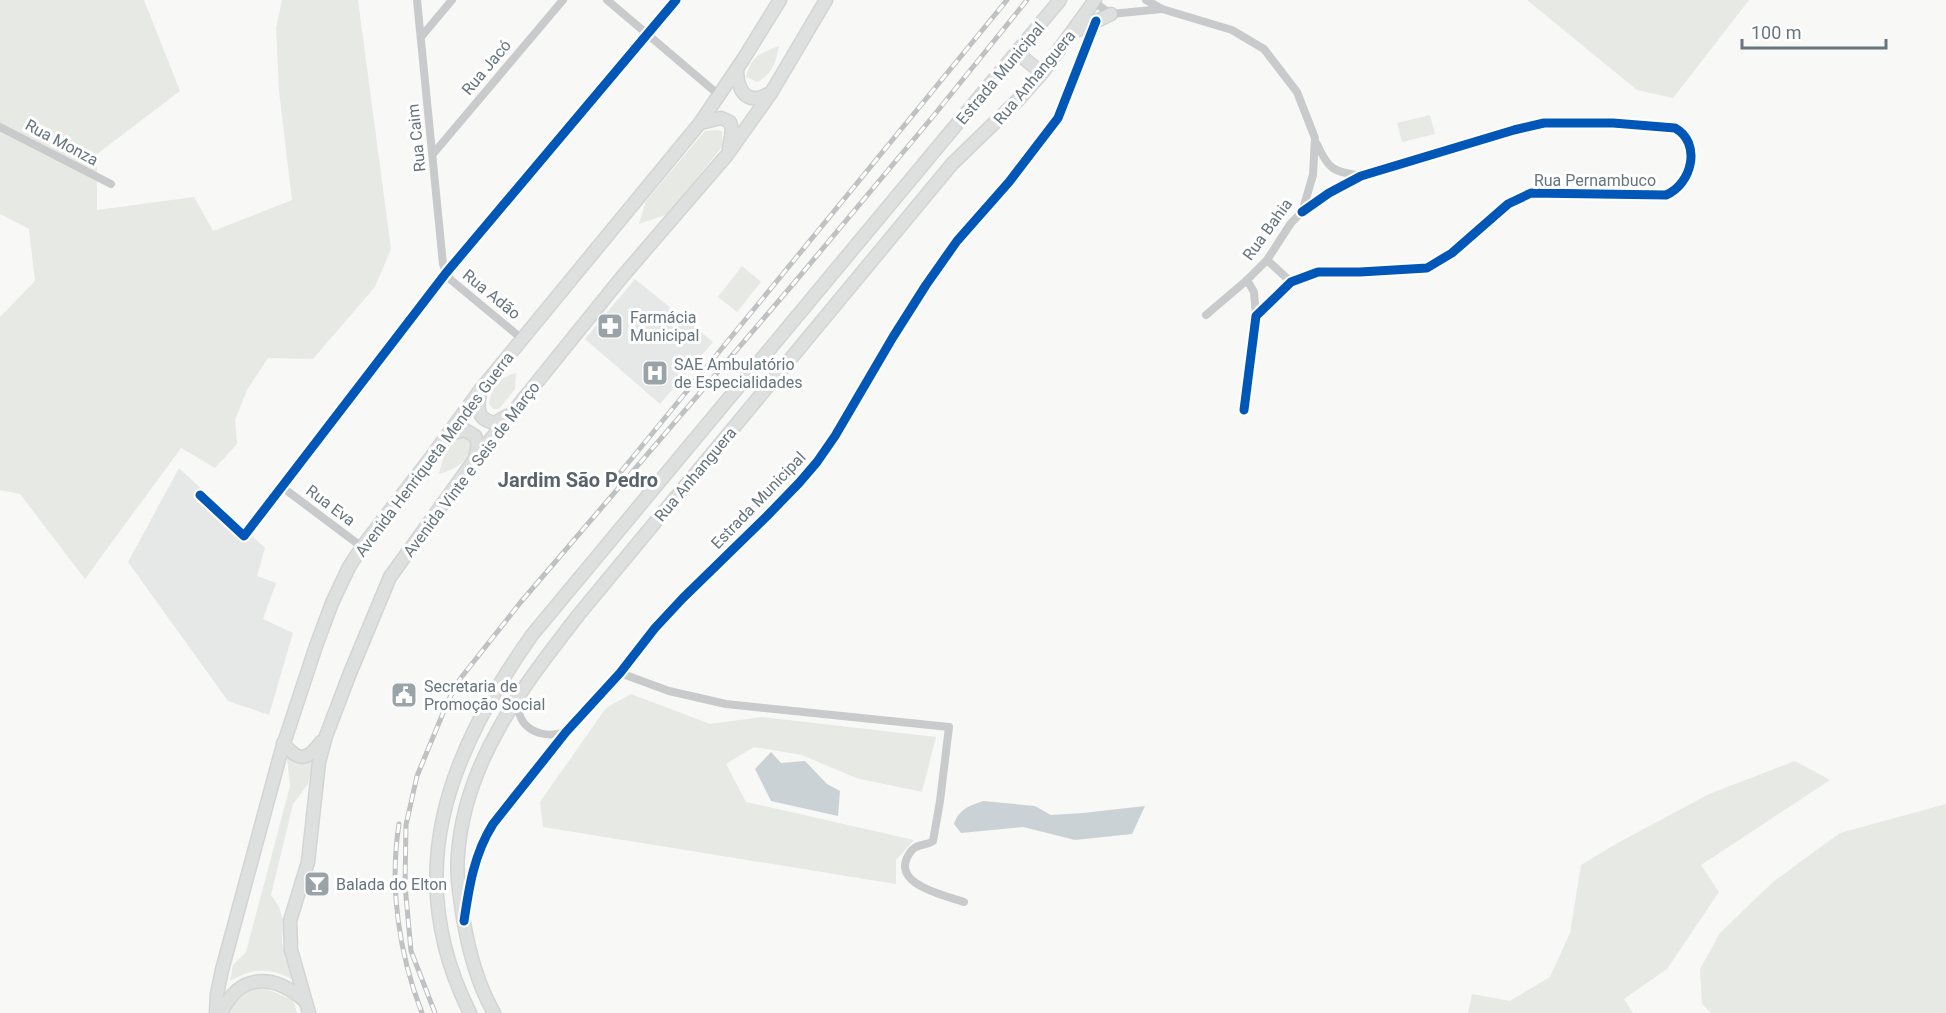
<svg xmlns="http://www.w3.org/2000/svg" width="1946" height="1013" viewBox="0 0 1946 1013" font-family="Roboto,sans-serif">
	<style>
		.built { fill: #e6e8e7 }
		.green { fill: #e7e9e5 }
		.water { fill: #cad2d5 }
		.lines { fill: none; stroke-linecap: round; stroke-linejoin: round }
		.primary-casing { stroke: #d3d4d4; stroke-width: 15 }
		.minor { stroke: #c9cacb; stroke-width: 8 }
		.primary { stroke: #dedfdf; stroke-width: 12 }
		.rail-casing { stroke: #bfc1c2; stroke-width: 5 }
		.rail { stroke: #fff; stroke-width: 3; stroke-dasharray: 9; stroke-linecap: butt }
		.cycleway-casing { stroke: #fff; stroke-width: 13 }
		.cycleway { stroke: #0057b8; stroke-width: 9 }
		.labels { text-anchor: middle; stroke-width: 6; stroke-linejoin: round; paint-order: stroke }
		.street-label { font-size: 16px; fill: #66757e; stroke: #fff }
		.poi-label { font-size: 16px; fill: #66757e; stroke: #fff; text-anchor: start }
		.quarter-label { font-size: 20px; font-weight: bold; fill: #58636a; stroke: #fff }
	</style>
	<rect width="100%" height="100%" fill="#f8f8f7"/>
	<g class="built">
		<polygon points="635,279 713,342 660,404 585,339"/>
		<polygon points="179,468 265,548 257,576 276,583 263,619 293,633 269,715 228,701 128,562"/>
	</g>
	<g class="green">
		<polygon points="0,0 144,0 180,91 97,154 97,210 194,197 213,231 292,200 279,91 276,28 282,0 358,0 391,249 375,287 313,359 268,358 247,390 235,420 237,444 215,468 181,448 85,579 20,494 0,490 0,317 35,281 29,229 0,214"/>
		<polygon points="1527,0 1749,0 1673,98 1637,90"/>
		<path d="M 779,46 C 776,62 772,75 757,82 L 746,77 C 752,55 759,54 779,46 Z"/>
		<polygon points="1430,115 1435,134 1402,142 1397,123"/>
		<polygon points="717,130 722,131 722,147 668,214 639,224 646,201 705,131"/>
		<polygon points="742,266 761,282 737,312 718,297"/>
		<path d="M 516,373 L 515,389 L 499,409 L 493,409 L 489,404 C 491,386 499,378 516,373 Z"/>
		<path d="M 463,434 L 472,440 C 471,460 457,469 439,474 C 443,456 448,444 463,434 Z"/>
		<polygon points="631,694 710,724 762,717 936,737 922,792 856,778 802,755 754,747 726,764 746,802 914,840 896,860 896,884 543,827 540,802 606,708"/>
		<path d="M 290,756 L 301,763 L 313,761 L 308,784 L 293,804 L 271,895 L 279,907 L 283,920 L 282,942 L 292,979 C 267,967 254,968 230,981 L 233,965 L 246,952 L 290,786 L 287,757 Z"/>
		<polygon points="1795,761 1830,780 1701,865 1719,892 1667,969 1624,999 1633,1013 1468,1013 1472,994 1510,1001 1550,977 1570,933 1581,865 1616,844 1709,794"/>
		<polygon points="1946,804 1946,1013 1711,1013 1702,1004 1700,969 1720,933 1773,882 1840,833"/>
		<path d="M 255,989 L 267,989 L 293,1000 L 297,1013 L 230,1013 C 233,1001 244,995 255,989 Z"/>
	</g>
	<g class="water">
		<polygon points="771,752 781,763 805,761 827,784 840,791 838,816 771,801 755,769"/>
		<path d="M 983,801 L 1035,806 L 1051,815 L 1083,813 L 1145,806 L 1132,834 L 1075,840 L 1023,827 L 961,833 L 954,824 C 959,809 969,806 983,801 Z"/>
	</g>
	<g class="lines">
		<g class="primary-casing">
			<g id="primary">
				<polyline points="1072,33 1111,14"/>
				<polyline points="1022,57 1042,73"/>
				<path d="M 737,69 C 737,80 740,100 757,98 C 761,98 767,94 771,93"/>
				<polyline points="700,123 721,118 730,122 732,130 729,149"/>
				<path d="M 480,393 C 477,408 477,420 495,423 L 507,416"/>
				<polyline points="449,434 465,430 475,436 478,444 475,458"/>
				<path d="M 283,743 C 299,763 308,760 321,742"/>
				<polyline points="216,1013 217,994 222,970 281,752 316,646 332,603 349,567 362,547 432,456 481,389 700,123 744,58 780,0"/>
				<path d="M 221,1013 C 240,972 274,974 305,1001"/>
				<polyline points="309,1013 291,950 290,921 308,862 319,762 326,736 350,673 390,577 475,459 622,277 727,155 771,93 826,0"/>
				<path d="M 470,1013 C 400,874 448,754 532,635 L 1060,0"/>
				<path d="M 494,1013 C 477,983 469,951 463,918 C 460,897 456,876 458,854 C 465,760 524,685 580,613 L 952,164 L 1019,99 L 1042,73 L 1095,0"/>
			</g>
		</g>
		<g class="minor">
			<polyline points="417,0 443,264 446,273 451,280 521,338"/>
			<polyline points="607,0 719,95"/>
			<polyline points="1146,0 1162,9 1232,30 1264,49 1297,92 1315,138 1313,175 1302,212 1291,223 1267,260 1247,280 1206,315"/>
			<polyline points="1094,2 1111,14 1162,9"/>
			<polyline points="421,37 452,0"/>
			<polyline points="0,127 111,184"/>
			<path d="M 1317,144 C 1328,169 1333,172 1361,176"/>
			<polyline points="433,154 563,0"/>
			<polyline points="1267,260 1291,282"/>
			<polyline points="1247,280 1254,292 1256,316"/>
			<path d="M 1244,410 L 1256,316 L 1291,282 L 1318,272 L 1360,272 L 1427,268 L 1452,253 L 1508,204 L 1531,193 L 1666,195 C 1692,184 1702,143 1675,128 L 1613,123 L 1544,123 L 1514,130 L 1361,176 L 1329,193 L 1302,212"/>
			<polyline points="282,487 362,547"/>
			<polyline points="200,495 244,536 446,273 676,0"/>
			<path d="M 620,673 L 669,691 L 726,704 L 949,727 L 940,801 L 933,841 C 927,846 919,843 912,850 C 885,883 943,895 964,902"/>
			<path d="M 519,699 C 514,728 541,740 566,732"/>
			<polyline points="465,910 469,887 480,848 502,810 566,732 620,673 655,628 683,598 767,516 799,483 817,462 835,436 893,337 926,285 957,241 1009,182 1058,118 1096,21"/>
		</g>
		<use href="#primary" class="primary"/>
		<g class="rail-casing">
			<g id="rail">
				<polyline points="610,485 1007,0"/>
				<path d="M 399,824 C 389,887 399,954 422,1013"/>
				<polyline points="435,1013 411,951 405,885 406,825 417,776 448,701 460,679 520,603 794,283 935,114 1027,0"/>
			</g>
		</g>
		<use href="#rail" class="rail"/>
		<g class="cycleway-casing">
			<g id="cycleway">
				<path d="M 1244,410 L 1256,316 L 1291,282 L 1318,272 L 1360,272 L 1427,268 L 1452,253 L 1508,204 L 1531,193 L 1666,195 C 1692,184 1702,143 1675,128 L 1613,123 L 1544,123 L 1514,130 L 1361,176 L 1329,193 L 1302,212"/>
				<polyline points="200,495 244,536 446,273 676,0"/>
				<path d="M 464,921 C 469,887 474,854 493,824 L 566,732 L 620,673 L 655,628 L 683,598 L 767,516 L 799,483 L 817,462 L 835,436 L 893,337 L 926,285 L 957,241 L 1009,182 L 1058,118 L 1096,21"/>
			</g>
		</g>
		<use href="#cycleway" class="cycleway"/>
	</g>
	<defs>
		<g id="pharmacy-square" transform="scale(1.35)"><rect x="-9" y="-9" width="18" height="18" rx="4" fill="#99a3a8" stroke="#fff"/><path d="M-2-6h4v4h4v4h-4v4h-4v-4h-4v-4h4Z" fill="#fff"/></g>
		<g id="hospital-square" transform="scale(1.35)"><rect x="-9" y="-9" width="18" height="18" rx="4" fill="#99a3a8" stroke="#fff"/><path d="M-5-5h3v3.5h4V-5h3V5h-3V1.5h-4V5h-3Z" fill="#fff"/></g>
		<g id="civic-square" transform="scale(1.35)"><rect x="-9" y="-9" width="18" height="18" rx="4" fill="#99a3a8" stroke="#fff"/><path d="M-.6-6.5H3V-4.5H.6V-3L4-1V1h2V6H-6V1h2V-1L-.6-3ZM-1.2 2.5V6h2.4V2.5Z" fill="#fff"/></g>
		<g id="bar-square" transform="scale(1.35)"><rect x="-9" y="-9" width="18" height="18" rx="4" fill="#99a3a8" stroke="#fff"/><path d="M-6-5H6L.8 .8V4.5H3.5V6h-7V4.5H-.8V.8Z" fill="#fff"/></g>
	</defs>
	<g fill-rule="evenodd">
		<use href="#pharmacy-square" x="610" y="326"/>
		<use href="#hospital-square" x="655" y="373"/>
		<use href="#civic-square" x="404" y="695"/>
		<use href="#bar-square" x="317" y="884"/>
	</g>
	<g class="labels">
		<g class="street-label">
			<text transform="translate(486 67) rotate(-50)" y="6">Rua Jacó</text>
			<text transform="translate(1000 73) rotate(-50)" y="6">Estrada Municipal</text>
			<text transform="translate(1034 77) rotate(-50)" y="6">Rua Anhanguera</text>
			<text transform="translate(416 138) rotate(-96)" y="6">Rua Caim</text>
			<text transform="translate(62 142) rotate(28)" y="6">Rua Monza</text>
			<text x="1595" y="186">Rua Pernambuco</text>
			<text transform="translate(1267 229) rotate(-54)" y="6">Rua Bahia</text>
			<text transform="translate(492 294) rotate(39)" y="6">Rua Adão</text>
			<text transform="translate(434 454) rotate(-53)" y="6">Avenida Henriqueta Mendes Guerra</text>
			<text transform="translate(471 469) rotate(-53)" y="6">Avenida Vinte e Seis de Março</text>
			<text transform="translate(695 474) rotate(-50)" y="6">Rua Anhanguera</text>
			<text transform="translate(758 500) rotate(-46)" y="6">Estrada Municipal</text>
			<text transform="translate(331 505) rotate(37)" y="6">Rua Eva</text>
		</g>
		<g class="poi-label">
			<text x="630" y="323">Farmácia<tspan x="630" dy="18">Municipal</tspan></text>
			<text x="674" y="370">SAE Ambulatório<tspan x="674" dy="18">de Especialidades</tspan></text>
			<text x="424" y="692">Secretaria de<tspan x="424" dy="18">Promoção Social</tspan></text>
			<text x="336" y="890">Balada do Elton</text>
		</g>
		<g class="quarter-label">
			<text x="578" y="487">Jardim São Pedro</text>
		</g>
	</g>
	<path d="M1742 39v9h144v-9" fill="none" stroke="#66757e" stroke-width="3"/>
	<text x="1751" y="39" font-size="18" fill="#66757e" stroke="#ffffff" stroke-width="4.5" paint-order="stroke">100 m</text>
</svg>
